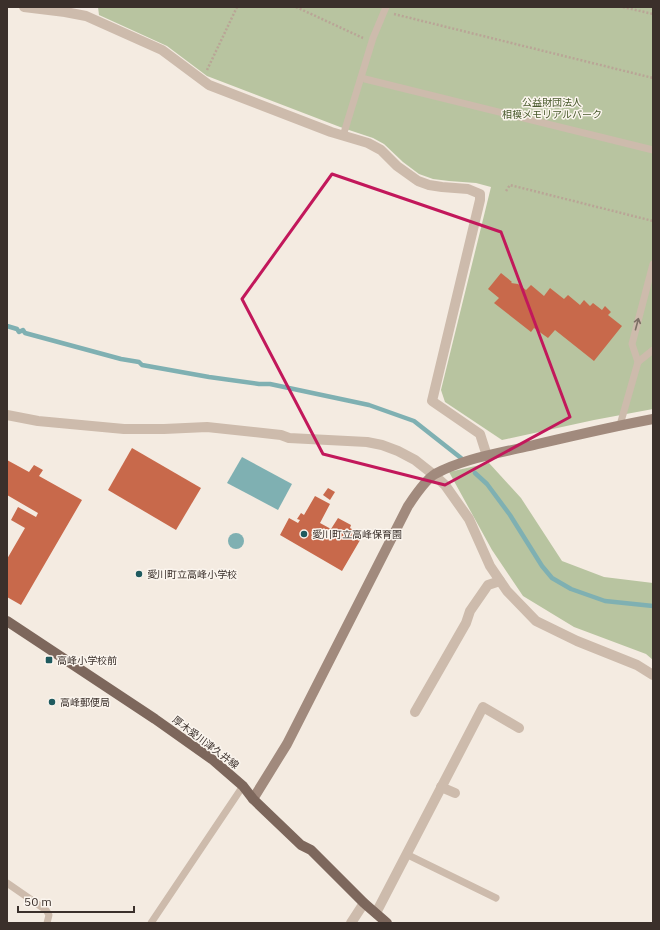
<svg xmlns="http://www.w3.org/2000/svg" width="660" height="930" viewBox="0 0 660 930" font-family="'IBM Plex Sans','Noto Sans JP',sans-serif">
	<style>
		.green { fill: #b8c4a0 }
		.water { fill: #7fb0b2 }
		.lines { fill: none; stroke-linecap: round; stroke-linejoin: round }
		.stream { stroke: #7fb0b2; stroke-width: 4.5 }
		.building { fill: #c8694b }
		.path { stroke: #b9a596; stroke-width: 2.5; stroke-dasharray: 2 2; stroke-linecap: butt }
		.lane { stroke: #cdbbac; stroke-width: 7 }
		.street { stroke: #cdbbac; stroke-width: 10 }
		.secondary { stroke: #a18a7d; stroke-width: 10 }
		.primary { stroke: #7d675c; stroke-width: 10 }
		.oneway { stroke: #7d6f65 }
		.marked { fill: none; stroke: #c2185b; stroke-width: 3; stroke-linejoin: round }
		.poi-dot { fill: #1f5a5e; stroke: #fbf5ee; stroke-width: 1.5 }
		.labels { text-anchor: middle; stroke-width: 3; stroke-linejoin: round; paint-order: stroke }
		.park-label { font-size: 10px; fill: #4a5a2e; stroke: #fbf5ee }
		.poi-label { font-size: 10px; fill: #3b302b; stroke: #fbf5ee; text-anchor: start }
		.street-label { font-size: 10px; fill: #3b302b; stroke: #fbf5ee }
	</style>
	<rect width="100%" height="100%" fill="#f4ebe1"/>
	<g class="green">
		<polygon points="98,7 653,7 653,409 594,420 502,440 445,402 441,390 491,187 476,183 449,181 433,179 419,174 403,162 384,144 373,138 340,127 207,76 167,46 99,15"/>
		<polygon points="489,463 521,498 562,561 604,577 653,583 653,660 646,654 574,627 523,596 492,550 449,472"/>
	</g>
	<g class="water">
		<polygon points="242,457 292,484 278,510 227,483"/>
		<circle cx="236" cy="541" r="8"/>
	</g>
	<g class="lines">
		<g class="stream">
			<polyline points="7,326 17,329 19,332 23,330 25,333 121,359 139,362 142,365 209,377 259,384 270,384 369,405 414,421 461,458"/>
			<polyline points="475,473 487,484 510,515 542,566 552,578 571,589 605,601 653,606"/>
		</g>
	</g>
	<g class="building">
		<polygon points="501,273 512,282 511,283 518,284 526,290 531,285 544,296 550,288 564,299 568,295 580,305 584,300 590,306 593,303 602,310 605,306 611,312 608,315 622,326 594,361 555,330 548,338 534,328 531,332 494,303 499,298 488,289"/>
		<polygon points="132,448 201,488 176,530 108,490"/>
		<polygon points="7,460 29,472 34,465 43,470 39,476 82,500 21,605 7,597 7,559 25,528 11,520 18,507 36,517 38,513 7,495"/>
		<polygon points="328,488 335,492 330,500 323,495"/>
		<polygon points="315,496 330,504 320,523 331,529 338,518 351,525 350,528 363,535 342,571 280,535 289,518 298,523 300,520 297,519 301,513 304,515"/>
	</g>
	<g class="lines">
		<g class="path">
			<polyline points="296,7 363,38"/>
			<polyline points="623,7 653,14"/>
			<polyline points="394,14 653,78"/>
			<polyline points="207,70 237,7"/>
			<polyline points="506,191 510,185 653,221"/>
		</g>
		<g class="lane">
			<polyline points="361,78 653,150"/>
			<polyline points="343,136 373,38 386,7"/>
			<polyline points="638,362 632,344 653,264"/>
			<polyline points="620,425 638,362 653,350"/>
			<polyline points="406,854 496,898"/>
			<polyline points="7,883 46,910 49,915 47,923"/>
			<polyline points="151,923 243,786"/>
		</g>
		<g class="street">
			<polyline points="24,7 65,12 86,16 162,50 209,85 331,132 368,143 381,150 397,166 418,181 429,185 442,187 468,189 480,194 480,200 432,401 480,434 487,456"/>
			<polyline points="7,415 38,421 124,429 164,429 207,427 281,435 289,438 367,442 382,445 398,451 415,460 434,475 445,485 469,519 490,566 507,591 536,621 577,641 637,665 653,675"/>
			<polyline points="415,712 466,623 470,611 488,585 500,581"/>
			<polyline points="441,787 455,793"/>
			<polyline points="376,913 483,707 519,728"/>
			<polyline points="351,923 364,903"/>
		</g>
		<path class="secondary" d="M 253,799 L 287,744 L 408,506 C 414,497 425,480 435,474 C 463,459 495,454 525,447 C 568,437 610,427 653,419"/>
		<polyline class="primary" points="7,621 155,719 213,760 243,786 253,799 301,845 311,850 364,903 387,923"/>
	</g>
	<defs><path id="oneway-shaft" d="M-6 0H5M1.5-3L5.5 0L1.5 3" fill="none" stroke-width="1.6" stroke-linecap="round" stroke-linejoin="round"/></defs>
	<use class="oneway" href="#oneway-shaft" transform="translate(637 324) rotate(-75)"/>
	<path class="marked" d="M 332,174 L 501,232 L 570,417 L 445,485 L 323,454 L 242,299 Z"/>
	<g class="poi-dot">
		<circle cx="304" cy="534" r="4"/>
		<circle cx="139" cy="574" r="4"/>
		<rect x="45" y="656" width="8" height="8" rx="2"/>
		<circle cx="52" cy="702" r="4"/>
	</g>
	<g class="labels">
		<g class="park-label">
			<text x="552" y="106">公益財団法人<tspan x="552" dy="12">相模メモリアルパーク</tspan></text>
		</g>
		<g class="poi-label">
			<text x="312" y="538">愛川町立高峰保育園</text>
			<text x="147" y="578">愛川町立高峰小学校</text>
			<text x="57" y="664">高峰小学校前</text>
			<text x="60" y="706">高峰郵便局</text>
		</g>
		<g class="street-label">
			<text transform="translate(206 742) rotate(37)" y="4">厚木愛川津久井線</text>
		</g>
	</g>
	<rect width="660" height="930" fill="none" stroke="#3b302b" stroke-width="16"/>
	<path d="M18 906v6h116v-6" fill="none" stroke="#3b302b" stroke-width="2"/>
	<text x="24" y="906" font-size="12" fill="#3b302b" stroke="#fbf5ee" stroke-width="3" paint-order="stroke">50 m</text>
</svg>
